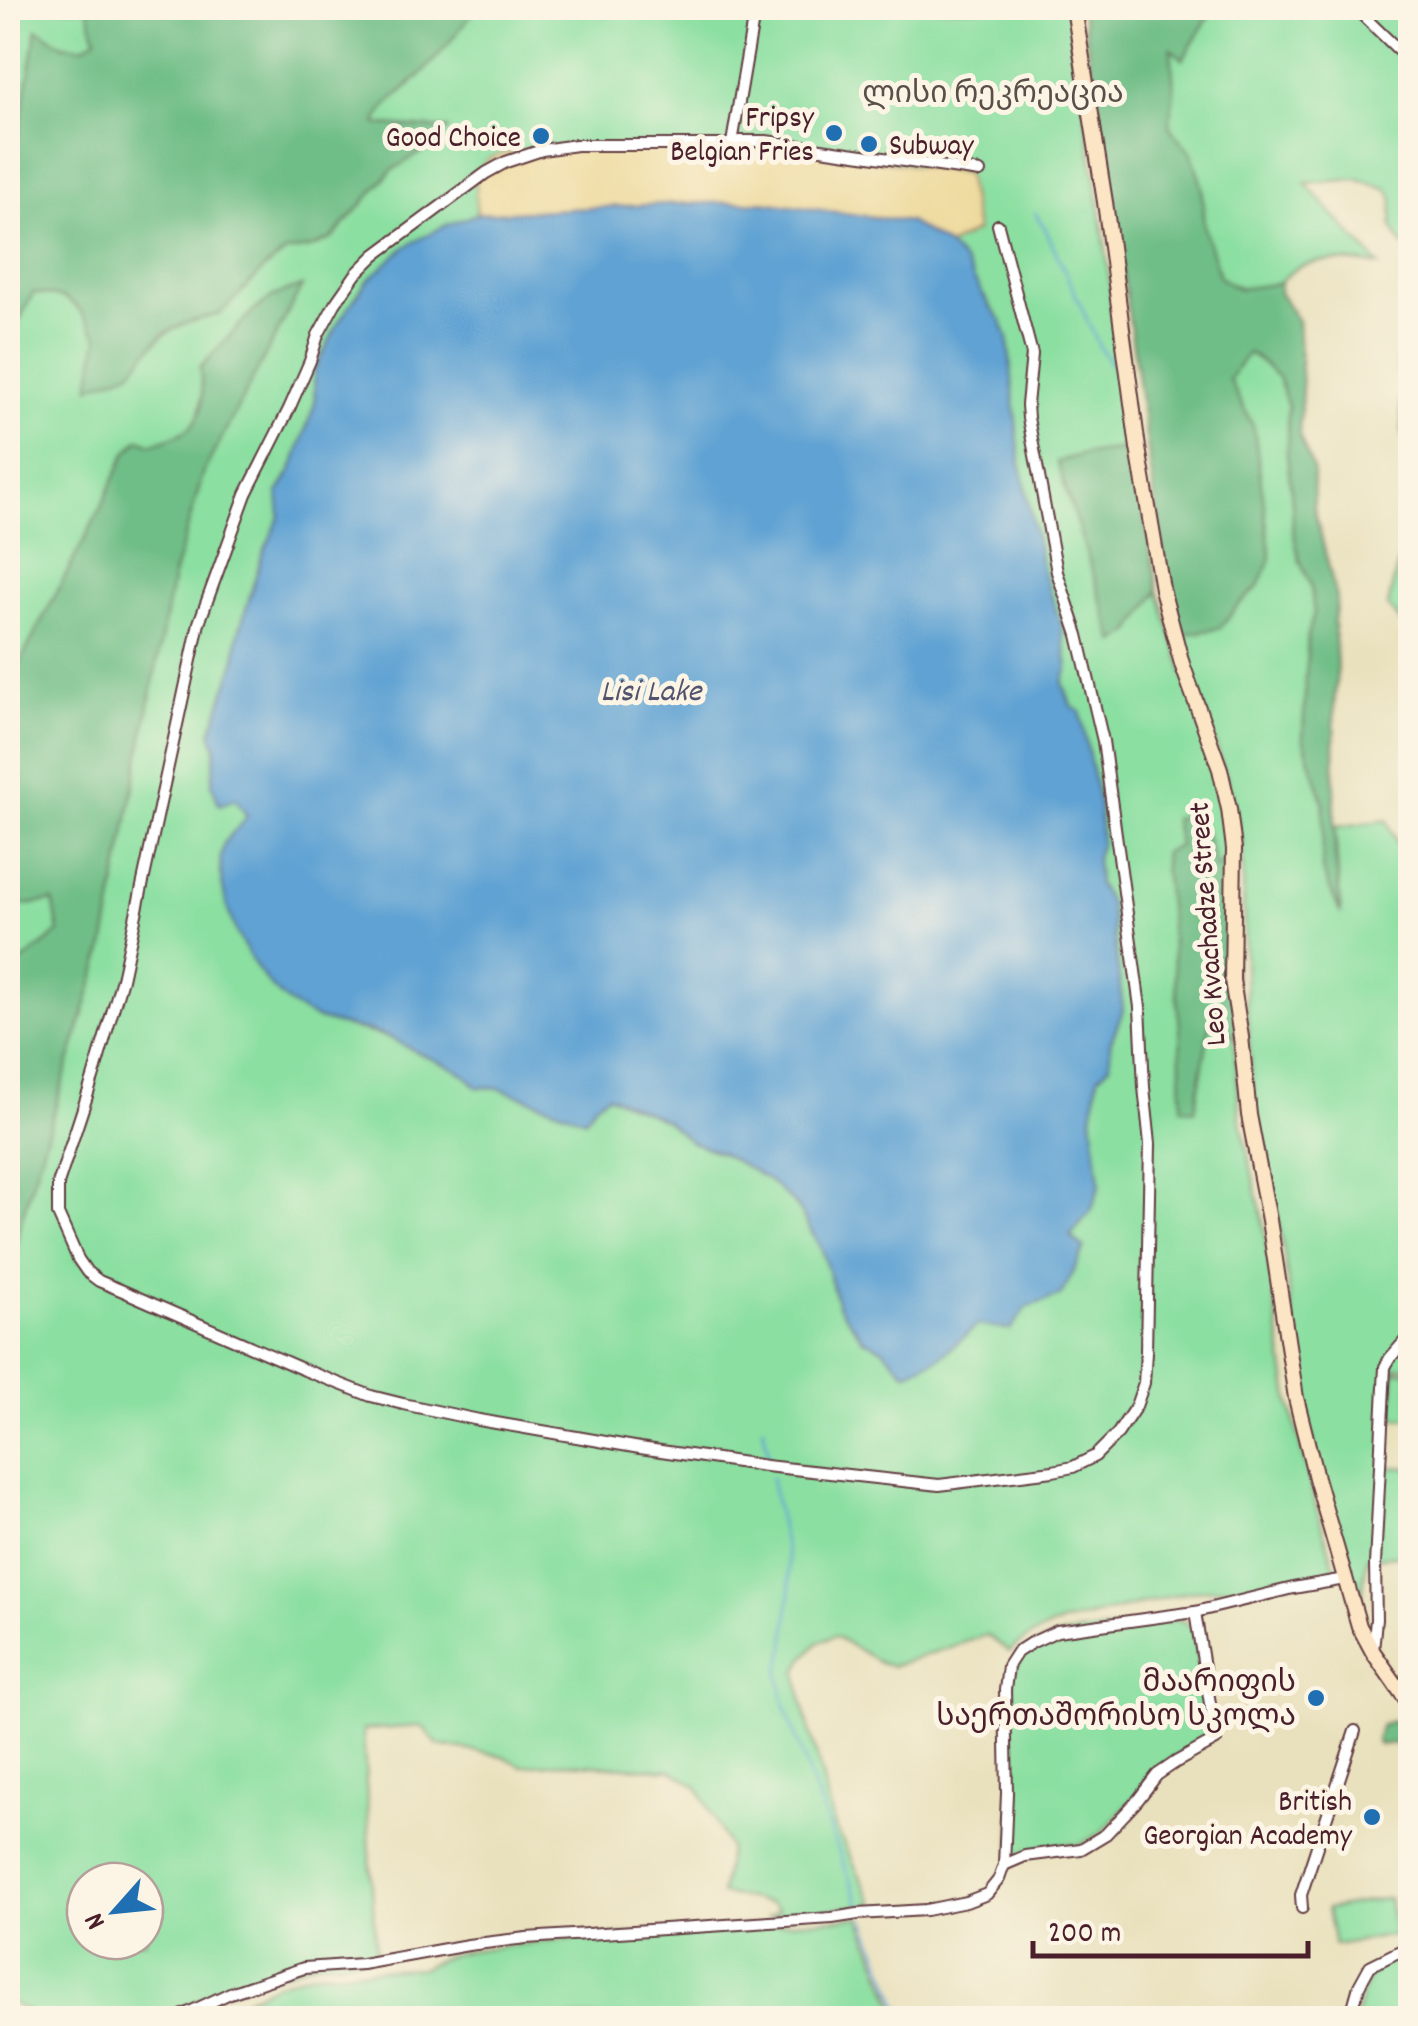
<svg xmlns="http://www.w3.org/2000/svg" width="1418" height="2026" viewBox="0 0 1418 2026" font-family="Dekko,'Noto Sans Georgian',sans-serif">
	<style>
		.green { fill: #8bdfa1; stroke: #6a7f66; stroke-width: 2.5; fill-rule: evenodd }
		.forest { fill: #70be87; stroke: #5d6e59; stroke-width: 2.5 }
		.sand { fill: #eeda9e; stroke: #9c7c64; stroke-width: 2.5 }
		.water { fill: #5fa2d3; stroke: #54607f; stroke-width: 2.5 }
		.lines { fill: none; stroke-linecap: round; stroke-linejoin: round }
		.stream { stroke: #5fa2d3; stroke-width: 2.5 }
		.street-casing { stroke: #623c41; stroke-width: 14 }
		.secondary-casing { stroke: #623c41; stroke-width: 18 }
		.street { stroke: #fff; stroke-width: 10 }
		.secondary { stroke: #fce5c4; stroke-width: 14 }
		.poi-dot { fill: #1f6fb2; stroke: #fcf5e5; stroke-width: 4 }
		.labels { text-anchor: middle; stroke-width: 10; stroke-linejoin: round; paint-order: stroke }
		.park-label { font-size: 30px; fill: #5a4f48; stroke: #fcf5e5 }
		.poi-label { font-size: 30px; fill: #4a1f2b; stroke: #fcf5e5; text-anchor: end }
		.street-label { font-size: 30px; fill: #4a1f2b; stroke: #fcf5e5 }
		.water-label { font-size: 32px; font-style: italic; fill: #52536e; stroke: #fcf5e5 }
	</style>
	<rect width="100%" height="100%" fill="#fcf5e5"/>
	<filter id="ink" filterUnits="userSpaceOnUse"><feTurbulence type="fractalNoise" baseFrequency=".01" numOctaves="2"/><feDisplacementMap in="SourceGraphic" scale="20" xChannelSelector="R" yChannelSelector="G"/><feConvolveMatrix kernelMatrix="1 2 1 2 8 2 1 2 1" color-interpolation-filters="sRGB"/></filter>
	<filter id="wash" filterUnits="userSpaceOnUse"><feTurbulence type="fractalNoise" baseFrequency=".0048" numOctaves="4" result="noise"/><feDisplacementMap in="SourceGraphic" scale="40" xChannelSelector="R" yChannelSelector="G"/><feGaussianBlur stdDeviation="2.25" result="paint"/><feColorMatrix in="noise" values="0 0 0 0 0 0 0 0 0 0 0 0 0 0 0 0 0 1.4 0 .05"/><feComposite in="paint" operator="in"/></filter>
	<g filter="url(#wash)">
		<rect width="100%" height="100%" fill="#e9e1bd"/>
		<g class="green">
			<polygon points="8,8 99,8 88,9 96,38 83,47 63,45 37,30 8,193"/>
			<path d="M 477,8 L 1068,8 L 1100,208 L 1132,448 L 1080,455 L 1057,462 L 1115,642 L 1131,632 L 1158,591 L 1214,769 L 1231,850 L 1217,870 L 1174,820 L 1179,846 L 1182,1107 L 1195,1109 L 1210,1023 L 1234,1035 L 1240,1119 L 1262,1216 L 1289,1399 L 1314,1500 L 1335,1568 L 1323,1579 L 1193,1591 L 1052,1626 L 1030,1637 L 1015,1646 L 1010,1652 L 987,1635 L 892,1666 L 881,1663 L 835,1636 L 819,1642 L 804,1658 L 797,1672 L 802,1701 L 835,1826 L 874,1904 L 766,1917 L 779,1910 L 771,1903 L 721,1894 L 729,1848 L 698,1787 L 671,1770 L 565,1763 L 522,1766 L 503,1756 L 438,1745 L 422,1726 L 363,1730 L 376,1956 L 344,1961 L 316,1962 L 198,2000 L 159,2018 L 40,2018 L 8,2001 L 8,1280 L 13,1281 L 18,1230 L 104,947 L 173,576 L 204,471 L 301,287 L 273,296 L 249,315 L 200,368 L 203,395 L 197,423 L 180,436 L 151,444 L 139,439 L 126,453 L 101,508 L 8,685 L 8,405 L 11,337 L 33,293 C 76,296 75,303 99,337 L 91,387 L 151,347 L 163,335 L 186,323 L 220,314 L 265,268 L 286,252 L 313,247 L 333,238 L 392,170 L 433,145 L 446,131 L 375,124 C 386,100 401,94 419,76 C 440,55 458,31 477,8 ZM 476,180 L 972,213 L 976,230 L 948,246 C 970,268 981,296 1001,320 L 1020,461 L 1043,571 L 1062,627 L 1063,683 L 1071,706 L 1080,712 L 1099,805 L 1101,843 L 1096,857 L 1098,884 L 1110,904 L 1123,1010 L 1110,1044 L 1110,1065 L 1098,1077 L 1092,1117 L 1100,1184 L 1092,1209 L 1070,1237 L 978,1325 L 940,1357 L 906,1373 L 883,1349 L 863,1339 L 839,1306 L 822,1250 L 796,1205 L 768,1180 L 721,1153 L 691,1142 L 665,1120 L 608,1095 L 595,1104 L 585,1119 L 498,1088 L 477,1087 L 463,1072 L 420,1054 L 390,1038 L 317,1019 L 227,839 L 242,825 L 247,816 L 236,798 L 219,804 L 212,784 L 216,745 L 211,733 L 235,662 L 238,636 L 262,556 L 281,516 L 278,493 L 292,470 L 315,403 L 314,371 L 340,320 L 367,281 L 444,226 L 477,214 ZM 85,1881 L 145,1881 L 145,1941 L 85,1941 Z"/>
			<path d="M 1214,8 L 1410,8 L 1410,246 L 1402,245 L 1392,226 L 1393,199 L 1388,189 L 1358,179 L 1305,183 L 1379,265 C 1346,261 1301,253 1280,283 C 1252,289 1245,293 1220,278 L 1204,227 L 1202,186 L 1169,126 L 1174,91 L 1170,47 L 1183,58 Z"/>
			<polygon points="1410,331 1410,458 1402,431 1398,361"/>
			<polygon points="1248,352 1279,377 1288,406 1287,453 1292,500 1293,530 1300,561 1311,586 1314,613 1308,636 1303,738 1324,804 1322,870 1340,911 1335,827 1387,820 1410,873 1410,1367 1393,1368 1387,1467 1410,1468 1410,1555 1367,1558 1360,1609 1322,1483 1305,1408 1282,1240 1253,1096 1246,1001 1242,844 1230,789 1180,635 1220,628 1238,605 1259,586 1238,399 1229,379"/>
			<polygon points="1410,536 1410,632 1409,632 1388,606 1400,554"/>
			<polygon points="54,901 59,933 8,983 8,907"/>
			<polygon points="1395,1371 1410,1372 1410,1419 1392,1418"/>
			<path d="M 1173,1620 L 1181,1620 L 1193,1628 L 1213,1738 L 1194,1746 L 1152,1773 L 1134,1798 L 1101,1833 L 1078,1845 L 1062,1844 L 1039,1848 L 1012,1857 L 1012,1678 C 1023,1634 1065,1635 1102,1630 C 1126,1627 1150,1623 1173,1620 Z"/>
			<polygon points="1389,1898 1395,1935 1334,1945 1327,1909"/>
			<polygon points="860,1917 900,2018 210,2018 277,1983 314,1972 422,1968 447,1956 466,1951 548,1941"/>
			<polygon points="1410,1950 1410,2018 1356,2018 1360,1999 1373,1969"/>
		</g>
		<g class="forest">
			<path d="M 87,8 L 148,8 L 166,13 L 167,8 L 477,8 C 458,31 441,55 419,76 C 402,93 386,100 376,123 L 381,125 L 448,129 L 433,145 L 392,170 L 332,238 L 313,247 L 286,252 L 265,268 L 220,314 L 186,323 L 163,334 L 130,372 L 90,387 L 98,337 C 75,304 76,296 33,293 L 11,337 L 8,405 L 8,193 L 37,29 L 63,45 L 83,47 L 96,38 Z"/>
			<polygon points="1081,8 1214,8 1183,59 1171,49 1174,91 1169,126 1192,154 1202,186 1204,227 1220,278 1239,289 1280,283 1279,293 1298,321 1302,388 1299,435 1313,469 1314,508 1337,600 1334,621 1337,670 1334,707 1335,851 1341,914 1322,870 1324,804 1303,738 1308,636 1314,613 1311,586 1300,561 1293,530 1292,500 1287,453 1288,406 1278,377 1255,356 1248,353 1229,379 1254,428 1271,558 1259,586 1238,605 1220,628 1180,635 1162,549 1108,170"/>
			<path d="M 302,286 L 204,471 L 173,576 L 104,947 L 18,1230 L 13,1282 L 8,1280 L 8,983 L 14,968 L 59,932 L 53,901 L 8,907 L 8,685 L 101,508 L 126,453 L 140,439 L 151,444 C 201,430 206,419 200,368 L 249,315 L 273,296 Z"/>
			<polygon points="1132,448 1158,591 1131,632 1115,642 1057,462 1080,455"/>
			<polygon points="1181,816 1204,828 1216,868 1231,850 1237,1037 1210,1024 1195,1110 1182,1108 1180,1028 1163,853 1179,846 1174,820"/>
			<polygon points="1398,1720 1410,1737 1410,1760 1395,1743 1379,1745 1376,1741 1381,1724"/>
		</g>
		<path class="sand" d="M 772,145 L 966,173 L 976,231 L 948,246 L 909,222 L 761,202 L 665,204 L 477,214 C 476,196 471,170 489,159 C 495,155 506,153 513,151 Z"/>
		<path class="water" d="M 761,202 L 909,222 L 948,246 L 964,262 L 990,307 L 1001,320 L 1008,338 L 1020,461 L 1043,571 L 1062,627 L 1068,668 L 1063,683 L 1071,706 L 1080,711 L 1099,805 L 1101,843 L 1096,857 L 1098,884 L 1110,904 L 1123,1010 L 1110,1044 L 1110,1065 L 1098,1077 L 1092,1117 L 1100,1184 L 1092,1209 L 1070,1236 L 1084,1248 L 1062,1295 L 1027,1307 L 1010,1330 L 978,1325 L 940,1357 L 906,1373 L 883,1349 L 863,1339 L 838,1306 L 822,1250 L 796,1205 L 768,1180 L 721,1153 L 691,1142 L 665,1120 L 608,1095 L 595,1104 L 585,1119 L 498,1088 L 477,1087 C 461,1069 447,1066 425,1056 C 413,1051 402,1043 391,1038 C 367,1028 340,1027 316,1018 C 276,1003 253,966 235,929 C 226,908 216,869 223,846 C 227,834 241,828 247,816 L 236,799 L 219,805 L 212,784 L 216,746 L 211,733 L 235,662 L 238,636 L 262,556 L 280,516 L 278,493 L 292,470 L 315,403 L 314,371 L 340,320 L 367,281 L 405,247 L 444,226 L 477,214 L 665,204 Z"/>
		<g class="lines">
			<g class="stream">
				<polyline points="1035,213 1045,228 1100,348 1114,368"/>
				<polyline points="763,1427 769,1456"/>
				<polyline points="771,1478 788,1561 790,1593 785,1646 779,1672 785,1706 811,1780 862,1910"/>
				<polyline points="864,1917 904,2018"/>
			</g>
		</g>
	</g>
	<g filter="url(#ink)">
		<g class="lines">
			<g class="street-casing">
				<g id="street">
					<polyline points="1355,8 1410,61"/>
					<polyline points="732,143 755,8"/>
					<polyline points="980,172 766,141 740,141 724,145 576,145 542,150 506,162 486,173 375,255 356,274 335,304 318,335 310,361 289,409 246,494 199,623 122,979 93,1078 58,1184 58,1214 78,1259 87,1272 99,1281 123,1291 302,1369 371,1396 403,1404 479,1420 640,1448 766,1466 939,1485 1053,1471 1073,1467 1095,1456 1118,1433 1136,1406 1144,1383 1146,1352 1150,1144 1144,1087 1140,1007 1103,741 1078,635 1057,572 1028,418 1027,405 1032,354 998,225"/>
					<polyline points="1373,1651 1376,1619 1375,1565 1385,1367 1390,1358 1410,1335"/>
					<polyline points="1004,1865 1025,1856 1081,1849 1106,1834 1137,1801 1157,1775 1176,1762 1216,1740 1195,1612"/>
					<polyline points="1302,1908 1301,1895 1355,1731"/>
					<polyline points="177,2018 230,1993 304,1968 362,1964 468,1945 526,1938 832,1918 858,1914 926,1910 966,1902 987,1894 999,1879 1004,1865 1007,1793 1005,1690 1008,1666 1017,1652 1031,1643 1057,1631 1195,1612 1293,1588 1345,1579"/>
					<polyline points="1350,2018 1359,1986 1370,1966 1410,1946"/>
				</g>
			</g>
			<g class="secondary-casing">
				<polyline id="secondary" points="1074,8 1105,202 1138,448 1162,589 1182,664 1220,769 1229,809 1234,849 1232,980 1241,1037 1249,1115 1269,1220 1296,1398 1316,1478 1359,1626 1373,1652 1410,1705"/>
			</g>
			<use href="#street" class="street"/>
			<use href="#secondary" class="secondary"/>
		</g>
	</g>
	<g class="poi-dot">
		<circle cx="834" cy="133" r="10"/>
		<circle cx="541" cy="136" r="10"/>
		<circle cx="869" cy="144" r="10"/>
		<circle cx="1316" cy="1698" r="10"/>
		<circle cx="1372" cy="1817" r="10"/>
	</g>
	<g class="labels">
		<g class="park-label">
			<text x="993" y="102">ლისი რეკრეაცია</text>
		</g>
		<g class="poi-label">
			<text x="814" y="126">Fripsy<tspan x="814" dy="34">Belgian Fries</tspan></text>
			<text x="521" y="146">Good Choice</text>
			<text x="889" y="154" text-anchor="start">Subway</text>
			<text x="1296" y="1691">მაარიფის<tspan x="1296" dy="34">საერთაშორისო სკოლა</tspan></text>
			<text x="1352" y="1810">British<tspan x="1352" dy="34">Georgian Academy</tspan></text>
		</g>
		<g class="street-label">
			<text transform="translate(1206 924) rotate(-94)" y="10">Leo Kvachadze Street</text>
		</g>
		<g class="water-label">
			<text x="651" y="700">Lisi Lake</text>
		</g>
	</g>
	<rect width="1418" height="2026" fill="none" stroke="#fcf5e5" stroke-width="40"/>
	<g transform="translate(115 1911) rotate(243)"><circle r="48" fill="#fcf5e5" stroke="#b59f9b" stroke-width="2.5"/>
	<path d="M0-8L18 38L0 25L-18 38Z" fill="#1f6fb2"/>
	<text y="-15" font-size="28" font-weight="bold" text-anchor="middle" fill="#4a1f2b">N</text>
	</g>
	<path d="M1033 1941v15h275v-15" fill="none" stroke="#4a1f2b" stroke-width="5"/>
	<text x="1048" y="1941" font-size="30" fill="#4a1f2b" stroke="#fcf5e5" stroke-width="8" paint-order="stroke">200 m</text>
</svg>
